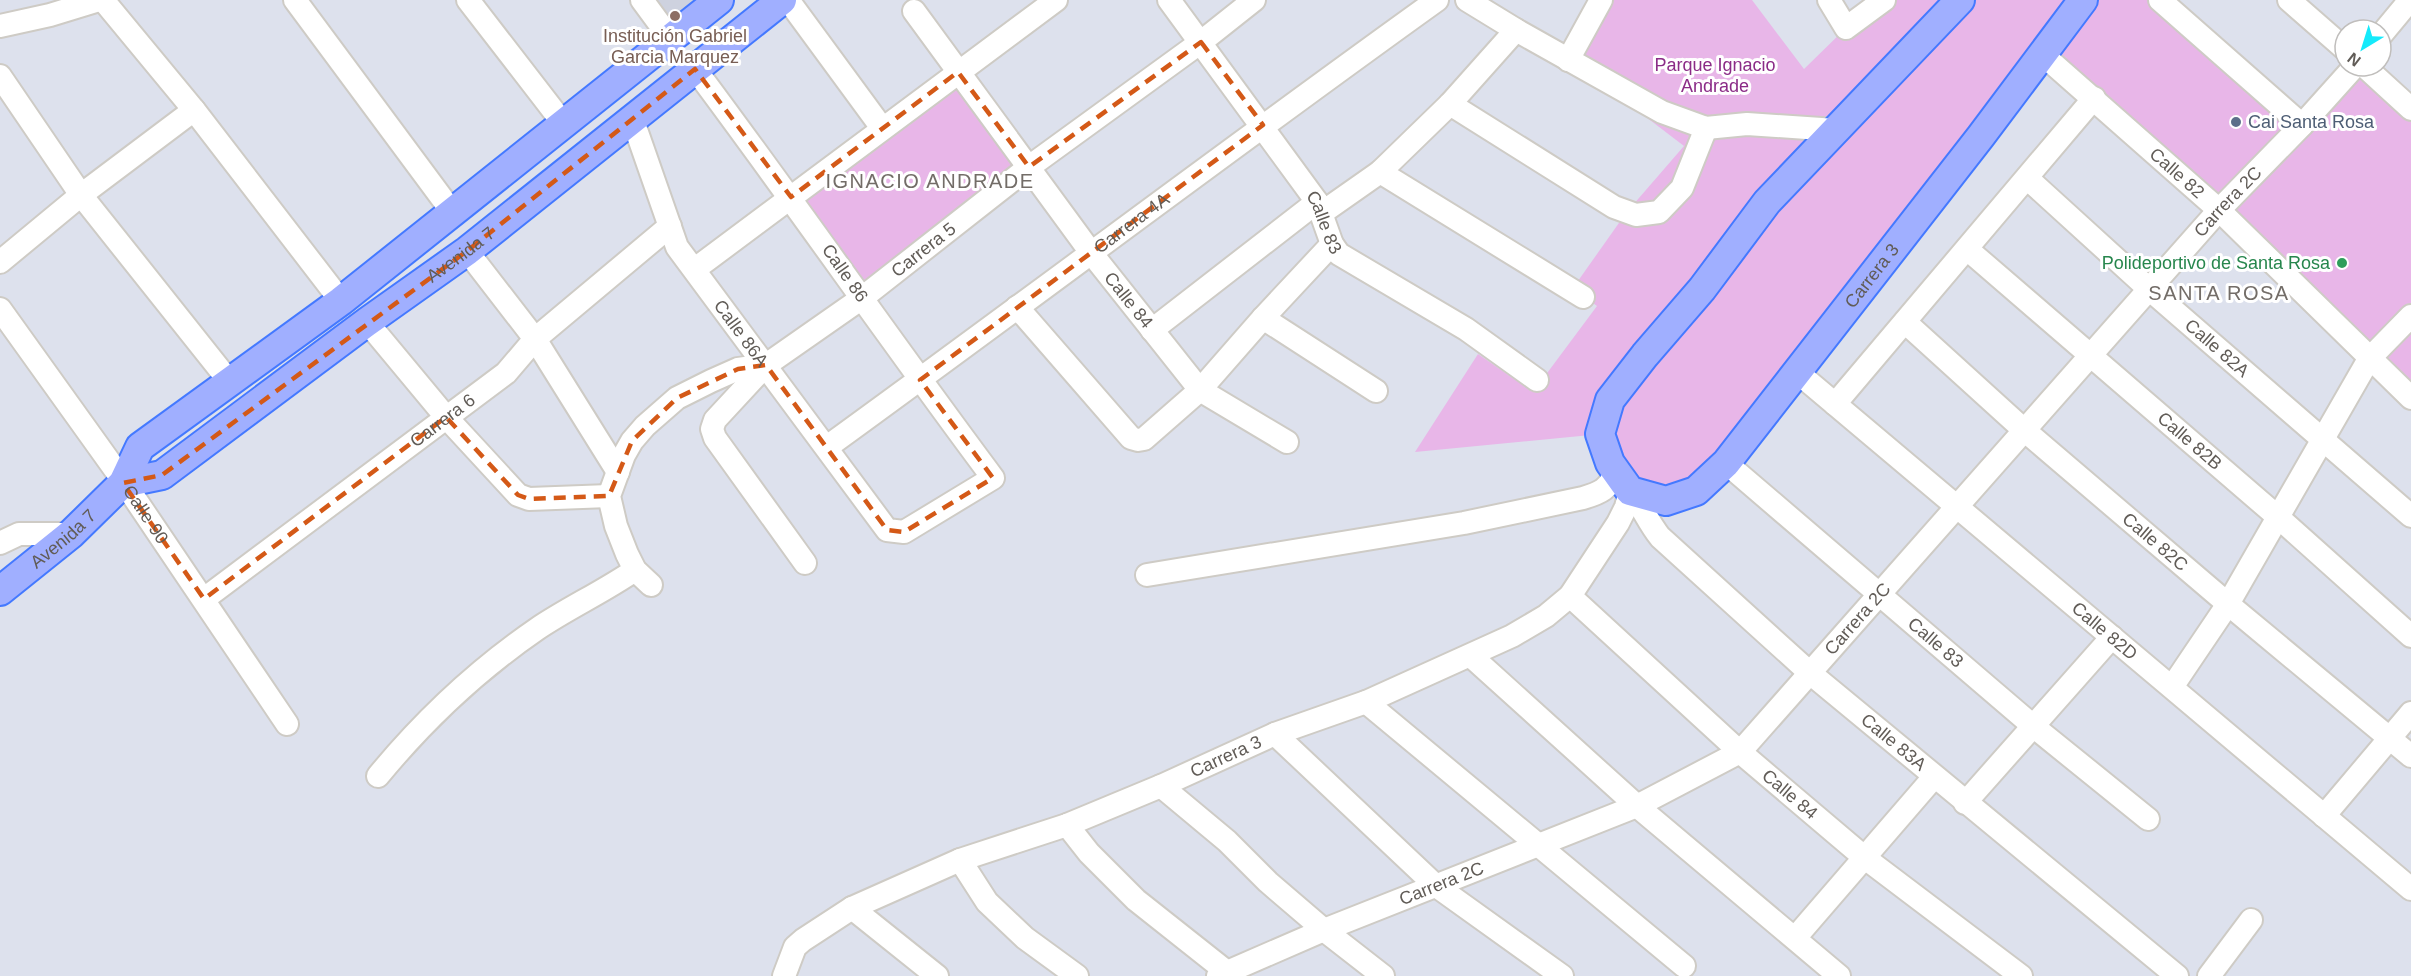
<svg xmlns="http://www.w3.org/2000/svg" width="2411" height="976" viewBox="0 0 2411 976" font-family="Arial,sans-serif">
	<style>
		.education { fill: #ced2df }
		.green { fill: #e8b6e8 }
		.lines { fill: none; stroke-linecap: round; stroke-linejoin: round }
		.minor-casing { stroke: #cecbc5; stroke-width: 26 }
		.major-casing { stroke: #4479ff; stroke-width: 32 }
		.minor { stroke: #fff; stroke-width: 22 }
		.major { stroke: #a0afff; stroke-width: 28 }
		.marked { fill: none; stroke: #d45917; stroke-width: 4.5; stroke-dasharray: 12 8; stroke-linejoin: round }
		.education-dot { fill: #8d6e63; stroke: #fff; stroke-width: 2 }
		.service-dot { fill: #5c6f8a; stroke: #fff; stroke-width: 2 }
		.leisure-dot { fill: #2e9e5b; stroke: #fff; stroke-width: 2 }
		.labels { text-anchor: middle; stroke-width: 6; stroke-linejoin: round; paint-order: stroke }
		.education-label { font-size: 18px; fill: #785e54; stroke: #fff }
		.park-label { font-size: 18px; fill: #8b2c87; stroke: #fff }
		.service-label { font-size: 18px; fill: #4e5e75; stroke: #fff; text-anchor: start }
		.street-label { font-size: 18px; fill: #615c57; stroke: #fff }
		.leisure-label { font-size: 18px; fill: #27864d; stroke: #fff; text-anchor: end }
		.neighbourhood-label { font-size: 20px; letter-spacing: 1.5px; fill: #736d68; stroke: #fff }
	</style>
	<rect width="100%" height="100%" fill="#dde1ed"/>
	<polygon class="education" points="647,0 712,0 670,32"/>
	<g class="green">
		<polygon points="1604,0 1752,0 1804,69 1846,28 1884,0 2160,0 2300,123 2355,66 2411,109 2411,398 2042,54 1696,488 1632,489 1601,434 1415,452 1478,354 1533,392 1597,306 1573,288 1626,213 1684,146 1570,59"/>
		<polygon points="958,76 1025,165 863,293 794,197"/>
	</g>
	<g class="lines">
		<g class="minor-casing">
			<g id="minor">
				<polyline points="103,0 194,110 341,301"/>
				<polyline points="295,0 453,213"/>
				<polyline points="468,0 563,123"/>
				<polyline points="642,0 670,38"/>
				<polyline points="788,0 882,128"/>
				<path id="s1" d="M 1169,0 L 1317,202 L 1332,244 L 1339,254 L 1466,329 L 1537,380"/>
				<polyline points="1467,0 1516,30 1662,112 1706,128 1747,124 1836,130"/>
				<polyline points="1829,0 1846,28 1884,0"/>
				<polyline points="2160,0 2302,125"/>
				<polyline points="2289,0 2345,49"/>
				<path id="s2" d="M 914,11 L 1092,254 L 1200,390 L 1287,442"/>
				<polyline points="0,26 50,15 99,0"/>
				<polyline points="2381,35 2410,0"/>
				<path id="s3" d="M 2042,54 L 2219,210 L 2411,398"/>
				<polyline points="1568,60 1601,0"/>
				<polyline points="2364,66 2411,109"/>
				<polyline points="0,76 81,195 229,381"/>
				<polyline points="1450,104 1614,207 1636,215 1659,212 1682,188 1706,128"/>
				<path id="s4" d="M 632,118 L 677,247 L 887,530 L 904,532 L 993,478 C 892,343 796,204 695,69"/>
				<polyline points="1380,172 1583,297"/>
				<path id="s5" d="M 2027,178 L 2149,289 L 2411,516"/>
				<polyline points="1323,212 1380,172 1450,104 1516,30"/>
				<path id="s6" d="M 1967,249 L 2278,517 L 2411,636"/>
				<polyline points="467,251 535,339 618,472"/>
				<polyline points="0,262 81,195 194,110"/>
				<polyline points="695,269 1056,0"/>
				<polyline points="1017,307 1131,438 1138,440 1144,439 1200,390 1263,318 1332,244"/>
				<path id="s7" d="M 0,309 L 119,475 L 287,724"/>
				<polyline points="1263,318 1376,391"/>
				<polyline points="367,322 446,417 518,495 529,499 609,496"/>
				<path id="s8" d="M 1905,322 L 2024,430 L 2228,604 L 2411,756"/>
				<polyline points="1152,330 1317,202"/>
				<polyline points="766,365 715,420 712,429 715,438 805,563"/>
				<path id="s9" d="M 1797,372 L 2411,889"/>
				<polyline points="1835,404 2094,98"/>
				<path id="s10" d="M 827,447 C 1031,299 1232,147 1437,0"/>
				<path id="s11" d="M 1726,463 L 2033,726 L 2148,819"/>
				<path id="s12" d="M 1630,491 C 1642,506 1648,522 1660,537 L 1810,673 L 2177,976"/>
				<polyline points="0,543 19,534 71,534"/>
				<path d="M 1147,575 L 1464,523 L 1583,498 C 1600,493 1610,489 1615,471"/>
				<path id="s13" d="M 651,585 L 635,570 L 627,554 L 616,526 L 609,496 L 624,455 L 632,441 L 645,426 L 677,398 L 711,381 L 738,369 L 766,365 L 862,298 L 1029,167 L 1201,42 L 1254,0"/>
				<path id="s14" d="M 1570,596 L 1740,752 L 1865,858 L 2021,976"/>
				<path id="s15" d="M 204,599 L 506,373 L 535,339 L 670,226"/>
				<polyline points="1471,656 1637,806 1839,976"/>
				<polyline points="2172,687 2228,604 2369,359 2411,316"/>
				<polyline points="1366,702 1684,966"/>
				<polyline points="1275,734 1435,885 1562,976"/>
				<path d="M 378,776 C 425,719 476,671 537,629 C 568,608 603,592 635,570"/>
				<polyline points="1161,786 1227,841 1268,882 1324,930 1383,976"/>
				<polyline points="1965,803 2112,637"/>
				<polyline points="2324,816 2411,713"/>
				<polyline points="1067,825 1089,853 1136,900 1232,976"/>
				<polyline points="960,860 987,902 1025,938 1077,976"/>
				<polyline points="852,908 937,976"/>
				<polyline points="1795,938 1934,777"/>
				<path id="s16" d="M 784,976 L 795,947 L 803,940 L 852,908 L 960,860 L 1067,825 L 1161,786 L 1275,734 L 1366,702 L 1512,636 L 1546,616 L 1570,596 L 1618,523 L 1626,507 L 1630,491"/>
				<path id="s17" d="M 1218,976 L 1324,930 L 1637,806 L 1740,752 L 2219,210 L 2302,125 L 2355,66"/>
				<polyline points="2209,976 2251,920"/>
			</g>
		</g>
		<g class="major-casing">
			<g id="major">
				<path id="s18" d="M 1960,0 L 1767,202 L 1702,289 L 1645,355 L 1610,400 L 1600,434 L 1610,463 L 1630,491 L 1666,501 L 1696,491 L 1726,463 L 1981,136 L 2083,0"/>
				<path id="s19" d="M 123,483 L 162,475 L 367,322 L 467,251 L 782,0"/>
				<path id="s20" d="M 0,591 L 71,534 L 123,483 L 140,447 L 341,301 L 719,0"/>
			</g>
		</g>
		<use href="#minor" class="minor"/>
		<use href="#major" class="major"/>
	</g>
	<path class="marked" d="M 1201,42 L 1263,125 L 920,380 L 993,478 L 904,532 L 887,530 L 766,365 L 738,369 L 677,398 L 632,441 L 609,496 L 529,499 L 518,495 L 446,417 L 204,599 L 123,483 L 162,475 L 467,251 L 695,69 L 791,197 L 958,72 L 1029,167 Z"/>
	<circle class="education-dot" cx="675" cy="16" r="6"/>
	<circle class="service-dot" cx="2236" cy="122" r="6"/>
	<circle class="leisure-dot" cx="2342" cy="263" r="6"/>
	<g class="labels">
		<g class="education-label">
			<text x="675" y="42">Institución Gabriel<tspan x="675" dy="21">Garcia Marquez</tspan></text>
		</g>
		<g class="park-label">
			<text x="1715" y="71">Parque Ignacio<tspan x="1715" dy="21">Andrade</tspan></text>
		</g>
		<g class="service-label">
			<text x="2248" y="128">Cai Santa Rosa</text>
		</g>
		<g class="street-label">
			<text dy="6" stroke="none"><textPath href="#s3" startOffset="180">Calle 82</textPath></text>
			<text dy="6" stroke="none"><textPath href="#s17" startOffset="1304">Carrera 2C</textPath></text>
			<text dy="6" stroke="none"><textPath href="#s1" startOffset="272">Calle 83</textPath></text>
			<text dy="6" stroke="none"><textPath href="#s10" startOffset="378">Carrera 4A</textPath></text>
			<text dy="6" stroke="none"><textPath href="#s13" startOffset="514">Carrera 5</textPath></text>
			<text dy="6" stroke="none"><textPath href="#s19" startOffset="411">Avenida 7</textPath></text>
			<text transform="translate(845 273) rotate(55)" y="6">Calle 86</text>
			<text dy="6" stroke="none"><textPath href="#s18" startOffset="980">Carrera 3</textPath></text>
			<text dy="6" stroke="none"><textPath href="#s2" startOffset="360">Calle 84</textPath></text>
			<text dy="6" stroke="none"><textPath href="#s4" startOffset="244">Calle 86A</textPath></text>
			<text dy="6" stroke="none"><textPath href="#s5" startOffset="255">Calle 82A</textPath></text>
			<text dy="6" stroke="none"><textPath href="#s15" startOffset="298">Carrera 6</textPath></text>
			<text dy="6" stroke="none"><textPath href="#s6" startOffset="294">Calle 82B</textPath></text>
			<text dy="6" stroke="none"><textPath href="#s7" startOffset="252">Calle 90</textPath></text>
			<text dy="6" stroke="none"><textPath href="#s20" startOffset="82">Avenida 7</textPath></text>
			<text dy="6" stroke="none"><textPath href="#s8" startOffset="333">Calle 82C</textPath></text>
			<text dy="6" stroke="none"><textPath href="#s17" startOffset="746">Carrera 2C</textPath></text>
			<text dy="6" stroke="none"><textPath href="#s9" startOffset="402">Calle 82D</textPath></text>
			<text dy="6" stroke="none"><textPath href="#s11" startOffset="276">Calle 83</textPath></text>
			<text dy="6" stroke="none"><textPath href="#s12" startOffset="366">Calle 83A</textPath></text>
			<text dy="6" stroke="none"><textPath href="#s16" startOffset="504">Carrera 3</textPath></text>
			<text dy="6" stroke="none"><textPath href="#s14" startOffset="296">Calle 84</textPath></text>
			<text dy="6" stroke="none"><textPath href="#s17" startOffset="242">Carrera 2C</textPath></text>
		</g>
		<g class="leisure-label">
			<text x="2330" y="269">Polideportivo de Santa Rosa</text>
		</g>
		<g class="neighbourhood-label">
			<text x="930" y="188">IGNACIO ANDRADE</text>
			<text x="2219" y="300">SANTA ROSA</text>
		</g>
	</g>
	<g transform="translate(2363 48) rotate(218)"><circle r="28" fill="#ffffff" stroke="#c0bebc" stroke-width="1.5"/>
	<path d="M0-4.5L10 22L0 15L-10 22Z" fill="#15eafb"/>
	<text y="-9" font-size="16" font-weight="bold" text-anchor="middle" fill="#615c57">N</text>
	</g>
</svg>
